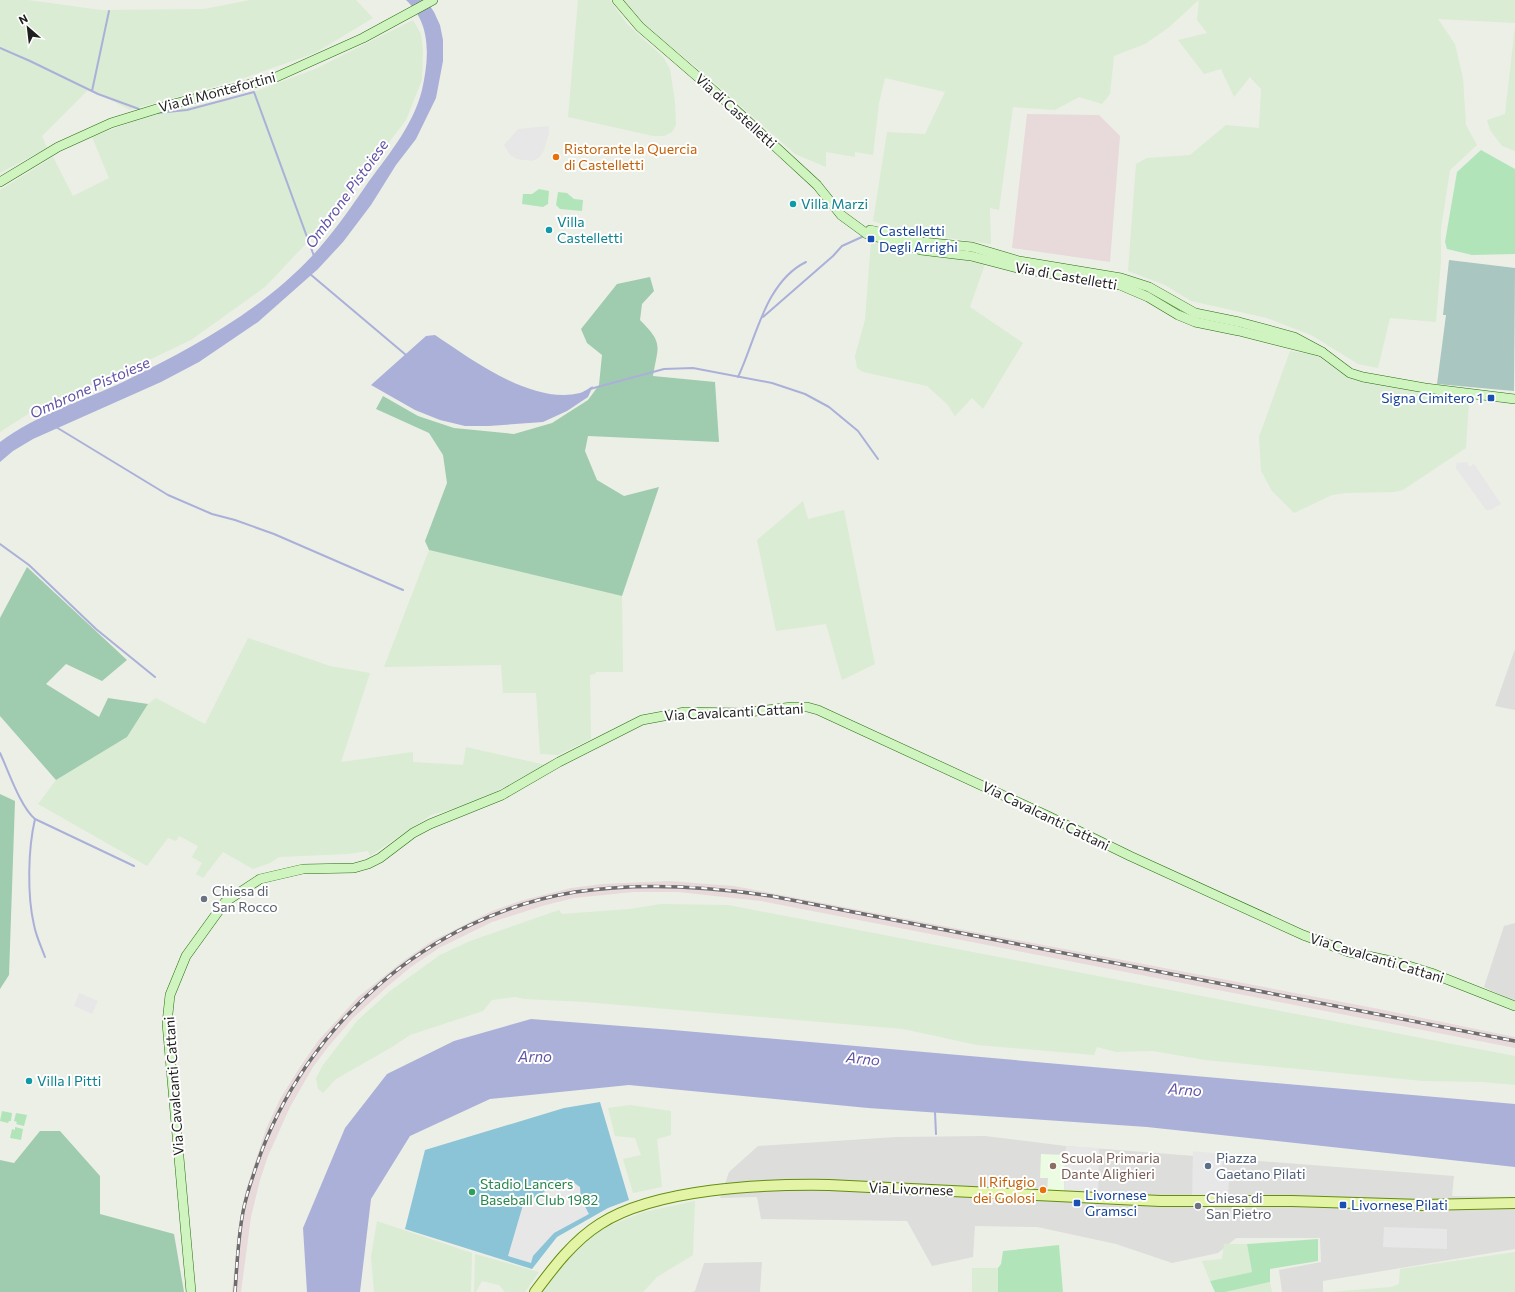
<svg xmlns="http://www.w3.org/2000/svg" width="1515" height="1292" viewBox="0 0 1515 1292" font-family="Commissioner,sans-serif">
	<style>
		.residential { fill: #dddddc }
		.industrial { fill: #e8d9db }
		.education { fill: #ebfce2 }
		.farmland { fill: #daecd3 }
		.grass { fill: #b1e5b9 }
		.forest { fill: #9fcbaf }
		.cemetery { fill: #a9c6c0 }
		.pitch { fill: #8bc3d7 }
		.parking { fill: #e7e7e7 }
		.water { fill: #abb0d9 }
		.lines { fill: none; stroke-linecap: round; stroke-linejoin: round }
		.stream { stroke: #abb0d9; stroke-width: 2 }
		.secondary-casing { stroke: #256e0e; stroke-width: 10 }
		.primary-casing { stroke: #648e0d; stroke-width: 12 }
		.secondary { stroke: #cff4bf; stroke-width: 9 }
		.primary { stroke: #e3f4a6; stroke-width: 10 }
		.rail-casing { stroke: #6d6d6d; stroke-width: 3.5 }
		.rail { stroke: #fff; stroke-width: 2; stroke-dasharray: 6; stroke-linecap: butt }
		.food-dot { fill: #e8710a; stroke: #fff; stroke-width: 1.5 }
		.culture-dot { fill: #0f9aa8; stroke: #fff; stroke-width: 1.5 }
		.transit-dot { fill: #1a4fb4; stroke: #fff; stroke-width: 1.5 }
		.worship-dot { fill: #6b7280; stroke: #fff; stroke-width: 1.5 }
		.education-dot { fill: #8d6e63; stroke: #fff; stroke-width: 1.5 }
		.service-dot { fill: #5c6f8a; stroke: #fff; stroke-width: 1.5 }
		.leisure-dot { fill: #2e9e5b; stroke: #fff; stroke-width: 1.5 }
		.labels { text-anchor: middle; stroke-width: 4; stroke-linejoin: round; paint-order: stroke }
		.street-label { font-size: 14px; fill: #1f1f1f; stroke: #fff }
		.food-label { font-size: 14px; fill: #c56008; stroke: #fff; text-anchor: start }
		.culture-label { font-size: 14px; fill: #0d838f; stroke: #fff; text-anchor: start }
		.transit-label { font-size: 14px; fill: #164399; stroke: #fff; text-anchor: start }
		.worship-label { font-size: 14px; fill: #5b616d; stroke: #fff; text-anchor: start }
		.education-label { font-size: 14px; fill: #785e54; stroke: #fff; text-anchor: start }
		.service-label { font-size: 14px; fill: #4e5e75; stroke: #fff; text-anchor: start }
		.leisure-label { font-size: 14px; fill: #27864d; stroke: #fff; text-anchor: start }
		.water-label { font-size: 15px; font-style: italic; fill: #6053a7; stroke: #fff }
	</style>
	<rect width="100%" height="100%" fill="#ecefe6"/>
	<g class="residential">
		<polygon points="1515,649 1515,710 1495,706"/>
		<polygon points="1515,923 1515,1002 1484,987 1504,926"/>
		<polygon points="985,1136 1066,1146 1454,1176 1452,1196 1515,1197 1515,1249 1323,1281 1323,1292 1282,1292 1279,1270 1321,1262 1320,1238 1236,1238 1218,1253 1172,1263 1116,1244 1037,1227 975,1226 973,1257 932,1266 907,1221 761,1219 757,1197 720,1198 729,1172 758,1146 896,1137"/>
		<polygon points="762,1262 760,1292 692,1292 695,1291 704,1263"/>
	</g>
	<g class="industrial">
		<polygon points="1027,114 1099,115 1120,136 1110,262 1012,248"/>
		<polygon points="669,881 734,886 1379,1009 1515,1037 1515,1048 761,901 678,892 633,892 574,898 542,906 492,922 439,948 411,967 388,986 353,1018 328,1047 313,1067 290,1107 268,1156 260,1180 251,1217 241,1292 232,1292 239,1225 246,1190 266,1129 280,1099 300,1067 318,1041 358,997 403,961 432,941 492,911 520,901 571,888 602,884"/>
	</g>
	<polygon class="education" points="1041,1154 1065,1155 1064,1193 1047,1192 1048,1178 1040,1178"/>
	<g class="farmland">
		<polygon points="0,0 28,0 101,10 204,9 250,0 356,0 373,18 315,53 238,80 130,110 89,89 42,136 47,148 0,173"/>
		<polygon points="578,0 610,0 627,24 663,57 670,69 675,102 676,125 672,132 664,136 653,136 568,117"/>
		<polygon points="624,0 1515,0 1515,23 1438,19 1455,44 1463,78 1466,125 1477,145 1450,170 1441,229 1441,261 1436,322 1390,318 1378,368 1358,364 1311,335 1267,318 1191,301 1165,285 1128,271 1136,164 1147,158 1190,155 1226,125 1259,128 1261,89 1250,77 1234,97 1221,69 1204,74 1178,40 1207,33 1197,20 1199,0 1168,28 1145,44 1114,56 1110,94 1102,104 1079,97 1055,110 1013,107 999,210 990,208 991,244 904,232 873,221 887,132 925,134 945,92 885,78 879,103 873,155 855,152 855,157 826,152 826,167 795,154 708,77 648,28"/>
		<polygon points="413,20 421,34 423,50 422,80 406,120 335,213 265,287 191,340 132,368 39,407 0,432 0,190 53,157 73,196 109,178 92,137 144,117 249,94 315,69"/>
		<polygon points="1515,26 1515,151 1502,146 1490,130 1487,120 1505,114"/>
		<polygon points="871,241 907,250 985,264 970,307 1023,343 983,409 972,398 955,416 947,404 927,386 863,372 857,368 855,356 865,320"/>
		<polygon points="1290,351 1316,355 1340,372 1360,381 1469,400 1466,448 1403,490 1394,492 1346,493 1332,495 1294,513 1272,491 1261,471 1259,437"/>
		<polygon points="803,501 808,519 844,510 875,664 842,680 826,624 776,631 757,540"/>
		<polygon points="429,550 622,596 623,672 596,672 595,674 590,675 591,739 558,755 540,754 536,693 503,693 501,665 384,667"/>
		<polygon points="248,638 330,666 370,673 341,762 413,752 413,762 463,765 466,747 546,765 495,792 457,808 431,815 370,856 368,851 348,854 279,857 270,863 253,869 223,852 203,878 196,874 202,863 192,857 198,846 179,836 176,841 168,838 147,866 38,804 56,780 127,737 148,704 156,698 205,724"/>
		<polygon points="661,904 728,905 1515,1056 1515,1085 1483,1082 1423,1081 1205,1060 1153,1051 1116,1052 1097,1047 1094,1055 977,1045 903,1029 585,1002 525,999 515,997 492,1000 483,1011 410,1035 392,1047 336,1079 323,1093 318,1089 316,1078 323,1065 357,1021 390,991 440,955 470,941 559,910 562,914 629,909"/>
		<polygon points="630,1105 671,1111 671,1135 657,1139 662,1187 633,1193 623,1159 641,1155 635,1138 615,1136 608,1108"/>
		<polygon points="695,1201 693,1255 657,1277 643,1292 540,1292 580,1246 596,1231 644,1212"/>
		<polygon points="377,1221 472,1253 471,1292 374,1292 371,1257"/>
		<polygon points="1224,1244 1247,1244 1252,1272 1210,1281 1202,1261 1222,1259"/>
		<polygon points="1515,1252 1515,1292 1330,1292 1391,1287 1399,1284 1400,1269"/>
		<polygon points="475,1254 539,1272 525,1292 505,1292 499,1285 482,1281 476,1292 474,1292"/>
		<rect x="972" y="1268" width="26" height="24"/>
		<polygon points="1270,1282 1272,1292 1225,1292"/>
	</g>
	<g class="grass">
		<polygon points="1481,150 1515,169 1515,254 1472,255 1447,249 1445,242 1457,172"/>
		<polygon points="539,189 549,191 548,204 543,207 522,204 523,194 532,194"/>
		<polygon points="558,192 567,193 574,199 583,200 582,211 560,209 556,205"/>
		<polygon points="2,1111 12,1113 11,1121 9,1121 8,1123 0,1121"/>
		<polygon points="16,1113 27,1115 24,1126 16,1124 17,1122 14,1121"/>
		<polygon points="15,1127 23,1129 21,1140 10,1138 12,1129 15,1130"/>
		<polygon points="1318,1239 1318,1261 1270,1269 1270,1282 1225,1292 1215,1292 1210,1281 1252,1272 1247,1244"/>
		<polygon points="1059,1245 1063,1292 998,1292 998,1268 1001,1264 1003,1251"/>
	</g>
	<g class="forest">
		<path d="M 650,277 L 654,291 L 642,304 L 640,320 C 664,344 658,345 653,376 L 715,382 L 719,442 L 588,436 L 585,451 L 597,480 L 624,496 L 659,487 L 622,596 L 429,550 L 425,541 L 447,483 L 443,455 L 429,433 L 376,409 L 383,396 L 418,416 L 454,428 L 514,434 L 552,423 L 588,400 L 599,385 L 602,355 L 587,343 L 581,329 L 617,284 Z"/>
		<polygon points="27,567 127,660 102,681 66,664 46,684 99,717 108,698 148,704 127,737 56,780 0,716 0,618"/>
		<polygon points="0,794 15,801 9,975 0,989"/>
		<polygon points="40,1131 60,1131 100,1176 100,1214 174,1234 184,1292 0,1292 0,1160 14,1163"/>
	</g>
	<polygon class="cemetery" points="1449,260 1515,268 1514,391 1437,384 1446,315 1443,315"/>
	<polygon class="pitch" points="600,1102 629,1200 608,1208 557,1237 532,1269 405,1229 425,1150 564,1108"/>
	<g class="parking">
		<polygon points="549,126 549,133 544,150 539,158 532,161 516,159 510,155 504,145 518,129"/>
		<polygon points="1467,462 1469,467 1474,464 1501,504 1490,510 1486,510 1456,468 1457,463"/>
		<polygon points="79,993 98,1001 92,1014 74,1006"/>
		<polygon points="1066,1146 1099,1148 1098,1197 1064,1196"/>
		<polygon points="1193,1151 1223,1154 1222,1177 1229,1178 1228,1201 1192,1201"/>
		<polygon points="567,1178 580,1187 581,1199 589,1214 554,1233 533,1256 531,1263 508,1256 525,1198 532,1199"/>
		<polygon points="1384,1227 1447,1229 1447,1249 1383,1247"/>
	</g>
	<g class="water">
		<path d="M 406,0 L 426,0 L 434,12 L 440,25 L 443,40 L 443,61 L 436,98 L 416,139 L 396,165 L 371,205 L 343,242 L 318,269 L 258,322 L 199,362 L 161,382 L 33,439 L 13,451 L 0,462 L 0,442 C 37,414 83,401 125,381 C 192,348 261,311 312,256 C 332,235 349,210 365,187 C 386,157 413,127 422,90 C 429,59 432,24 406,0 Z"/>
		<path d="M 435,335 C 471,359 532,405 580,393 C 584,392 589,388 593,386 L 588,397 L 567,411 L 543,422 L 489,426 L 465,426 L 440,420 L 415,410 L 371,385 L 426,336 Z"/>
		<polygon points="531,1019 673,1030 1515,1104 1515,1167 1147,1127 868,1108 629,1085 490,1099 410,1136 371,1199 360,1292 307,1292 303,1228 345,1128 387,1074 454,1041"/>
	</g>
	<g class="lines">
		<g class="stream">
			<polyline points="0,48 30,61 98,94 139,109"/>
			<polyline points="92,91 109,11"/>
			<polyline points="157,113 187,110 254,92 314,256"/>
			<polyline points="310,274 406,355"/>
			<polyline points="763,317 833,256 842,246 864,236"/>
			<path d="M 738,377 C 756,339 765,282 806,262"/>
			<polyline points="590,389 664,369 693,368 772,383 805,394 829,407 858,431 878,459"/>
			<polyline points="56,427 168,495 212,514 235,520 274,534 403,590"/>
			<polyline points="0,544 29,565 96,629 155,677"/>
			<path d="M 0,753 C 9,772 20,806 35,819 L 134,866"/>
			<path d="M 35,819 C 28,849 27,895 34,925 C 36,936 41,946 45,957"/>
			<polyline points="935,1112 936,1134"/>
		</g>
		<g class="secondary-casing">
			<g id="secondary">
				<polyline points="617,0 640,27 728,103 817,185 841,215 867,234 921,250 971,256 1017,268 1120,285 1148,297 1178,315 1195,322 1239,331 1322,352"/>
				<polyline points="0,182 58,147 111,123 166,106 274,78 363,38 433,0"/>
				<polyline points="870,230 922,242 972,247 1019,261 1121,278 1149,287 1195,313 1239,322 1294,337 1322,352 1350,373 1363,377 1425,388 1515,399"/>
				<polyline points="191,1292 167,1023 170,995 186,956 225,902 260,879 303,869 354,868 368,864 380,858 413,833 430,824 502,795 559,762 642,720 685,712 741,713 792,707 807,707 818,710 1048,816 1130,856 1303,935 1349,952 1396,962 1431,973 1515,1006"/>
			</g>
		</g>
		<g class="primary-casing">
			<path id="primary" d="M 535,1292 C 553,1268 573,1241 600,1224 C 656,1188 763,1184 829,1185 L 1160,1201 L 1292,1201 L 1422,1205 L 1515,1203"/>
		</g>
		<use href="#secondary" class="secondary"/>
		<use href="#primary" class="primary"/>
		<g class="rail-casing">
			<path id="rail" d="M 235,1292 C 237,1265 238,1238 243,1212 C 246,1195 252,1179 257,1164 C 305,1024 429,916 575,892 C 641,882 706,886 771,896 L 1515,1041"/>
		</g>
		<use href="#rail" class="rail"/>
	</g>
	<g class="food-dot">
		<circle cx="556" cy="157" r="4"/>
		<circle cx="1043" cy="1190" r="4"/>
	</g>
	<g class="culture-dot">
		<circle cx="793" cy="204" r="4"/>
		<circle cx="549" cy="230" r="4"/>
		<circle cx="29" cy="1081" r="4"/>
	</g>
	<g class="transit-dot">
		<rect x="867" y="235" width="8" height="8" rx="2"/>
		<rect x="1487" y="394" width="8" height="8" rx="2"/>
		<rect x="1073" y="1199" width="8" height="8" rx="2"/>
		<rect x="1339" y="1201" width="8" height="8" rx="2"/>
	</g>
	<g class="worship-dot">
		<circle cx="204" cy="899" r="4"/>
		<circle cx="1198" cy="1206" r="4"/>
	</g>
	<circle class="education-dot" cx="1053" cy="1166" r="4"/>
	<circle class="service-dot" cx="1208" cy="1166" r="4"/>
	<circle class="leisure-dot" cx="472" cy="1192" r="4"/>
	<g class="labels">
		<g class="street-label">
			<text transform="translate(217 92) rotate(-15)" y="5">Via di Montefortini</text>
			<text transform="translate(736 111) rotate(42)" y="5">Via di Castelletti</text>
			<text transform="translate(1066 276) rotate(10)" y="5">Via di Castelletti</text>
			<text transform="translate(734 712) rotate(-3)" y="5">Via Cavalcanti Cattani</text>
			<text transform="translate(1046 816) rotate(26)" y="5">Via Cavalcanti Cattani</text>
			<text transform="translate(1377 958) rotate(17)" y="5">Via Cavalcanti Cattani</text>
			<text transform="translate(174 1086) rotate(-94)" y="5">Via Cavalcanti Cattani</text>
			<text transform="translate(911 1189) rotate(2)" y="5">Via Livornese</text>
		</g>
		<g class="food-label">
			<text x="564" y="154">Ristorante la Quercia<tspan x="564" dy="16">di Castelletti</tspan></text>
			<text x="1035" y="1187" text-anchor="end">Il Rifugio<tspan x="1035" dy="16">dei Golosi</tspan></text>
		</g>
		<g class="culture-label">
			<text x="801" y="209">Villa Marzi</text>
			<text x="557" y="227">Villa<tspan x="557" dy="16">Castelletti</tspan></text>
			<text x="37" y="1086">Villa I Pitti</text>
		</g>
		<g class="transit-label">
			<text x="879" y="236">Castelletti<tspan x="879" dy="16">Degli Arrighi</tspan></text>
			<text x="1483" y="403" text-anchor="end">Signa Cimitero 1</text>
			<text x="1085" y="1200">Livornese<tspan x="1085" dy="16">Gramsci</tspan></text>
			<text x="1351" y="1210">Livornese Pilati</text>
		</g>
		<g class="worship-label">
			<text x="212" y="896">Chiesa di<tspan x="212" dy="16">San Rocco</tspan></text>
			<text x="1206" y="1203">Chiesa di<tspan x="1206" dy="16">San Pietro</tspan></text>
		</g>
		<g class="education-label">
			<text x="1061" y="1163">Scuola Primaria<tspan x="1061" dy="16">Dante Alighieri</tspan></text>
		</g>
		<g class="service-label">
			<text x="1216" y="1163">Piazza<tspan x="1216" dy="16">Gaetano Pilati</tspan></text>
		</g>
		<g class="leisure-label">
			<text x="480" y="1189">Stadio Lancers<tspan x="480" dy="16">Baseball Club 1982</tspan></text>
		</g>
		<g class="water-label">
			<text transform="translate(347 194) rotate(-54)" y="5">Ombrone Pistoiese</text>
			<text transform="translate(90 388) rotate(-24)" y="5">Ombrone Pistoiese</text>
			<text x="535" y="1062">Arno</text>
			<text transform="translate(863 1059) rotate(6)" y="5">Arno</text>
			<text transform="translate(1185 1090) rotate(4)" y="5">Arno</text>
		</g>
	</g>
	<g transform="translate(28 28) rotate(332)" stroke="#ffffff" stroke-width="3" paint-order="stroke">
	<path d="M0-3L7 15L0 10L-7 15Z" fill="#1f1f1f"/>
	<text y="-6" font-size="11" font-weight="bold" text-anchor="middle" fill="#1f1f1f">N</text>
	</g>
</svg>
